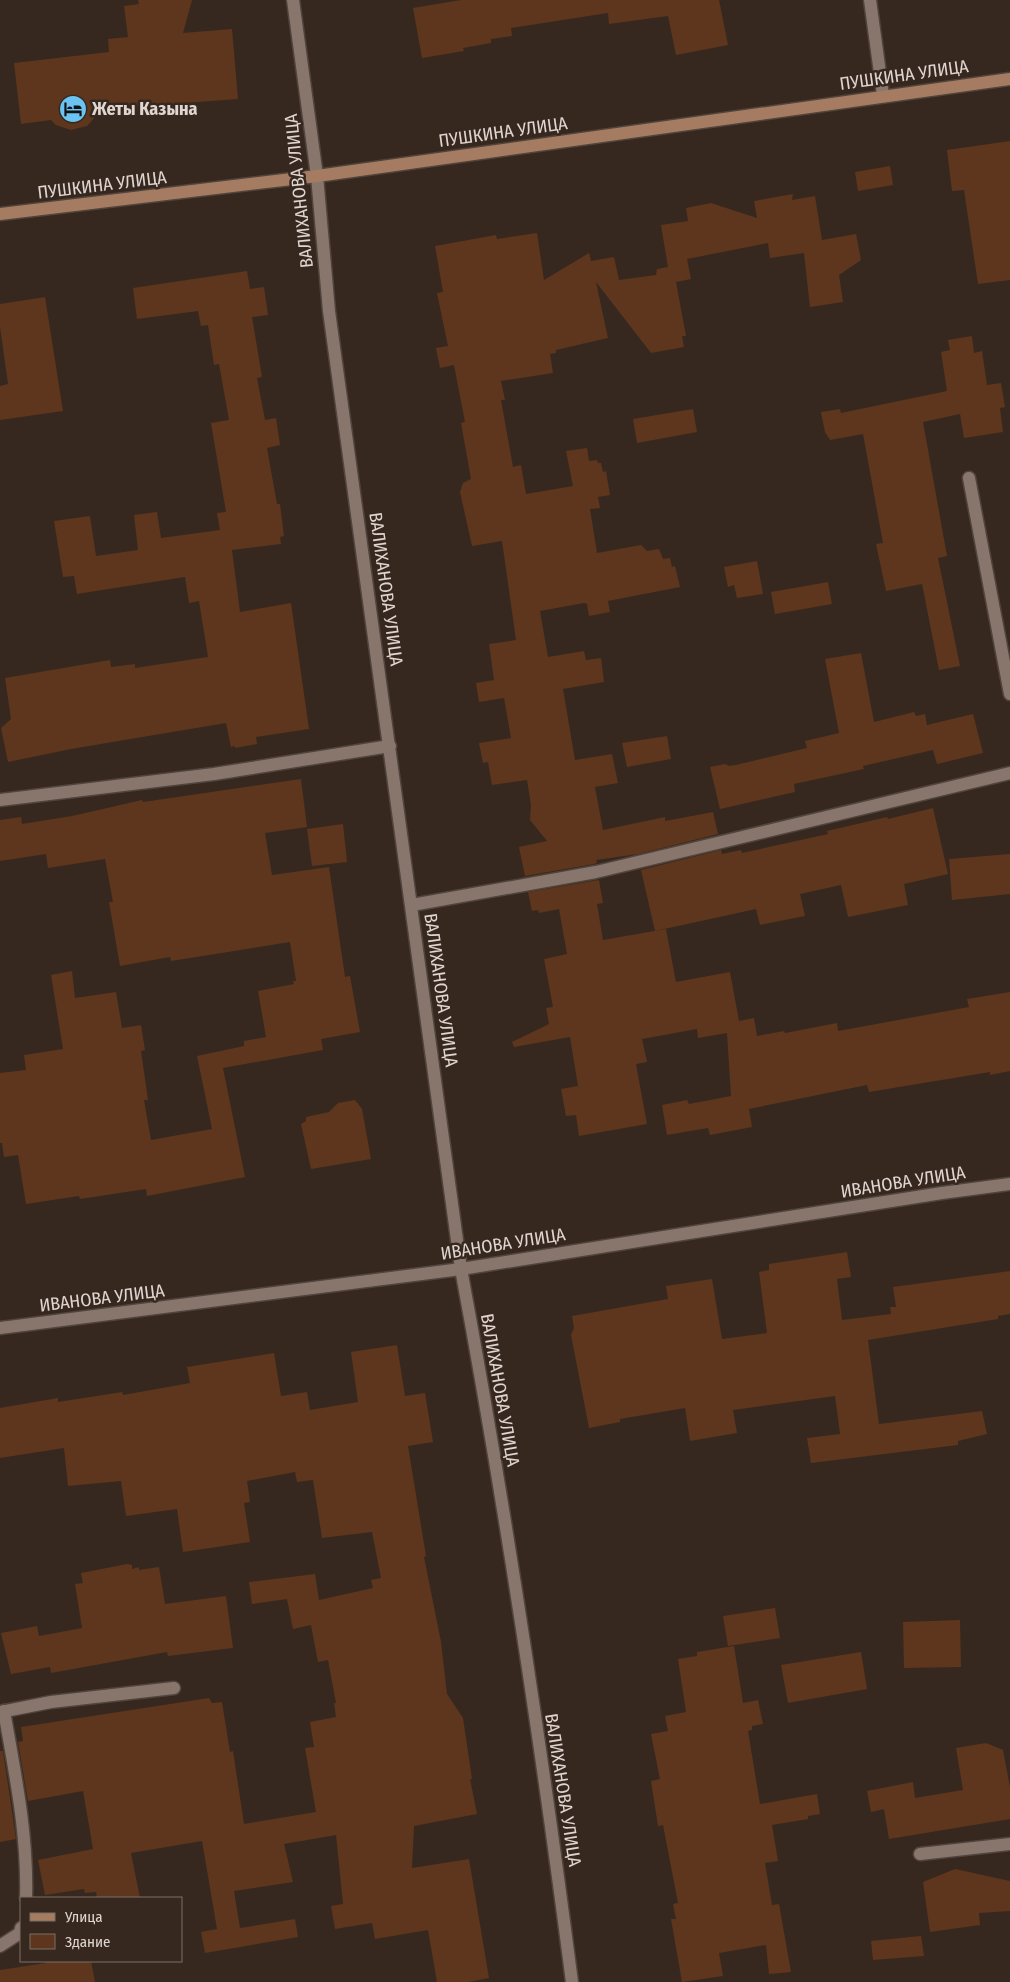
<svg xmlns="http://www.w3.org/2000/svg" width="1010" height="1982" viewBox="0 0 1010 1982" font-family="'Fira Sans Condensed',sans-serif">
	<style>
		.building { fill: #5d361d }
		.lines { fill: none; stroke-linecap: round; stroke-linejoin: round }
		.street-casing { stroke: #50443c; stroke-width: 15 }
		.secondary-casing { stroke: #50443c; stroke-width: 15 }
		.street { stroke: #88766c; stroke-width: 12 }
		.secondary { stroke: #a57c61; stroke-width: 12 }
		.labels { text-anchor: middle; stroke-width: 5; stroke-linejoin: round; paint-order: stroke }
		.street-label { font-size: 18px; fill: #e0d6d1; stroke: #37281f }
		.poi-label { font-size: 18px; font-weight: bold; fill: #e0d6d1; stroke: #37281f; text-anchor: start }
	</style>
	<rect width="100%" height="100%" fill="#37281f"/>
	<g class="building">
		<polygon points="138,0 192,0 183,33 232,29 238,99 102,109 103,115 96,116 87,126 71,130 56,125 51,120 21,124 14,63 109,52 108,39 128,37 124,6 139,4"/>
		<polygon points="461,0 719,0 728,45 676,55 668,16 609,24 608,13 511,28 512,36 491,39 491,43 463,48 464,51 422,58 413,8"/>
		<polygon points="1010,141 1010,280 978,284 964,190 952,191 947,150"/>
		<polygon points="890,166 893,185 858,191 855,172"/>
		<polygon points="793,194 792,200 815,196 822,240 856,234 861,260 839,275 843,302 810,307 804,253 770,258 768,243 687,259 691,279 676,282 686,336 682,336 684,347 651,353 596,282 608,338 556,350 556,353 550,354 553,373 501,381 505,400 501,400 513,467 521,465 526,494 573,486 566,451 587,448 589,461 597,460 598,463 601,463 603,472 606,471 610,495 598,497 600,508 590,509 597,553 641,545 647,551 659,549 663,559 670,558 672,567 675,566 680,587 608,601 610,612 589,616 587,604 584,603 540,611 548,657 584,651 586,660 601,658 604,682 563,689 575,760 612,754 618,783 595,787 603,830 665,817 665,821 713,812 718,834 638,854 596,860 597,863 594,864 525,876 519,847 547,841 530,820 531,805 527,780 492,785 488,762 483,763 479,743 511,738 504,698 479,702 476,683 494,680 489,644 516,640 502,541 472,546 460,492 463,483 471,479 461,423 465,422 454,365 440,368 436,348 448,346 437,293 443,292 435,246 496,235 497,239 537,233 544,280 589,253 591,261 614,257 619,280 656,275 657,269 668,267 661,225 688,221 686,208 711,203 757,218 754,201"/>
		<polygon points="247,271 250,289 264,287 268,315 252,317 262,377 257,378 265,420 276,418 280,445 267,448 277,504 280,504 284,536 280,537 281,544 232,550 240,612 291,603 309,729 256,737 257,744 235,748 235,746 231,747 226,723 71,749 8,762 1,728 11,719 5,678 110,660 111,667 135,664 135,668 208,657 199,601 189,603 185,577 77,594 74,576 63,577 54,521 90,516 96,556 138,550 134,515 157,512 161,538 220,530 217,513 226,512 211,423 229,420 219,364 214,365 208,325 201,326 198,311 137,319 133,288"/>
		<polygon points="45,297 63,411 0,420 0,386 8,384 0,327 0,304"/>
		<polygon points="972,336 974,353 982,351 987,385 1001,383 1005,407 1000,408 1003,432 964,438 960,414 923,422 947,556 938,558 960,666 939,670 922,584 886,591 876,544 883,543 863,434 830,440 825,432 821,412 840,409 841,413 947,391 941,352 950,350 948,340"/>
		<polygon points="693,409 697,432 637,443 633,419"/>
		<polygon points="757,561 763,594 737,598 734,585 728,587 724,567"/>
		<polygon points="828,582 832,604 775,614 771,592"/>
		<polygon points="861,653 874,722 914,712 916,716 925,714 927,725 973,714 983,753 937,764 933,750 863,766 864,769 794,784 795,792 720,809 710,767 725,764 729,766 736,765 807,748 805,741 839,733 825,659"/>
		<polygon points="667,736 671,759 627,767 622,743"/>
		<polygon points="301,779 307,827 265,833 272,875 329,867 345,977 350,976 360,1032 321,1039 323,1050 223,1068 245,1177 147,1196 146,1189 80,1199 79,1196 26,1204 18,1155 4,1157 2,1143 0,1143 0,1073 26,1070 24,1055 63,1049 51,975 72,971 75,998 116,992 122,1028 141,1025 145,1050 141,1051 148,1100 144,1100 151,1140 212,1129 197,1056 244,1046 244,1041 266,1037 258,991 294,984 293,981 296,981 290,942 171,961 170,957 120,966 109,902 113,902 105,859 48,868 46,854 0,861 0,820 21,817 22,824 72,816 142,800 143,802"/>
		<polygon points="933,808 948,874 904,884 908,905 848,917 841,885 800,894 805,916 760,925 756,909 655,931 641,870 721,850 722,854 741,850 742,853 828,834 827,831 887,817 888,819"/>
		<polygon points="343,824 347,862 312,866 307,829"/>
		<polygon points="1010,854 1010,894 952,900 949,859"/>
		<polygon points="599,880 603,903 597,904 603,940 666,929 676,982 730,972 739,1021 754,1018 757,1036 784,1031 785,1033 837,1023 838,1031 969,1007 967,999 1010,992 1010,1071 990,1075 990,1072 869,1092 867,1085 749,1109 752,1127 710,1135 708,1128 667,1135 662,1105 687,1100 689,1104 731,1096 727,1033 698,1038 697,1029 642,1039 647,1062 636,1064 647,1124 579,1136 576,1115 566,1116 561,1089 578,1086 570,1037 514,1047 512,1042 549,1024 546,1008 553,1007 544,959 567,954 559,909 539,913 538,910 532,911 528,892"/>
		<polygon points="355,1100 362,1109 371,1159 311,1169 301,1124 306,1121 306,1117 329,1112 338,1103"/>
		<polygon points="847,1252 851,1277 837,1279 842,1320 891,1314 890,1307 896,1307 893,1287 1010,1271 1010,1314 998,1316 998,1319 868,1340 879,1424 982,1411 987,1434 958,1441 958,1445 811,1463 807,1438 840,1434 835,1396 733,1410 737,1433 690,1441 685,1408 620,1419 620,1422 589,1428 571,1335 574,1328 572,1316 668,1299 666,1286 712,1279 722,1339 767,1333 759,1272 769,1270 769,1264"/>
		<polygon points="397,1345 405,1396 425,1393 433,1442 408,1446 426,1556 424,1557 441,1642 447,1694 463,1718 472,1779 470,1779 477,1814 414,1826 412,1868 469,1859 489,1978 468,1982 437,1982 428,1930 375,1939 372,1923 335,1929 331,1906 343,1904 336,1835 284,1844 293,1882 234,1891 240,1928 295,1919 298,1937 205,1953 201,1932 217,1929 202,1841 131,1853 140,1898 97,1898 96,1892 85,1893 84,1889 45,1895 38,1860 93,1849 83,1791 28,1801 18,1742 23,1741 21,1727 209,1698 212,1703 222,1702 230,1752 233,1751 244,1824 316,1812 305,1748 314,1747 310,1722 336,1717 334,1703 336,1703 328,1660 318,1662 311,1625 293,1629 287,1599 252,1604 249,1582 315,1574 319,1600 373,1588 371,1580 381,1578 372,1532 322,1538 313,1480 297,1482 295,1472 247,1481 250,1502 244,1503 250,1542 183,1552 177,1509 126,1516 121,1481 68,1486 64,1448 0,1458 0,1408 58,1398 58,1402 122,1392 123,1395 190,1383 187,1367 274,1353 281,1396 307,1392 310,1410 358,1402 351,1352"/>
		<polygon points="127,1564 132,1565 132,1569 139,1567 139,1570 159,1567 165,1604 226,1596 233,1648 168,1656 167,1652 51,1673 50,1667 11,1674 1,1633 37,1626 39,1636 82,1628 75,1584 83,1583 81,1573"/>
		<polygon points="775,1608 780,1638 728,1646 723,1616"/>
		<polygon points="960,1620 961,1667 904,1668 903,1622"/>
		<polygon points="734,1646 743,1703 758,1700 763,1724 752,1726 752,1730 748,1731 760,1804 817,1794 820,1814 808,1816 808,1819 772,1825 778,1861 765,1863 772,1905 779,1904 791,1972 769,1974 766,1945 719,1953 723,1976 682,1982 671,1919 676,1919 673,1904 678,1903 663,1825 658,1826 651,1781 660,1779 651,1734 668,1731 665,1716 686,1712 678,1659 697,1656 697,1652"/>
		<polygon points="861,1652 867,1689 788,1703 781,1665"/>
		<polygon points="986,1743 1003,1750 1010,1787 1010,1819 889,1839 884,1809 871,1812 867,1791 913,1782 915,1798 963,1790 956,1748"/>
		<polygon points="0,1751 3,1751 16,1839 0,1842"/>
		<polygon points="955,1869 1010,1881 1010,1911 979,1913 980,1925 930,1932 923,1882"/>
		<polygon points="921,1936 924,1956 873,1960 871,1941"/>
		<polygon points="46,1961 91,1961 95,1982 0,1982 0,1970 46,1963"/>
	</g>
	<g class="lines">
		<g class="street-casing">
			<g id="street">
				<path d="M 293,0 L 317,176 L 329,311 L 461,1269 C 505,1505 541,1744 572,1982"/>
				<polyline points="870,0 883,95"/>
				<polyline points="969,478 1010,694"/>
				<polyline points="0,800 214,774 390,746"/>
				<polyline points="412,905 596,872 1010,773"/>
				<polyline points="0,1328 461,1269 942,1193 1010,1184"/>
				<path d="M 4,1711 C 15,1773 28,1836 26,1898"/>
				<polyline points="0,1712 51,1702 174,1688"/>
				<polyline points="920,1854 1010,1844"/>
				<polyline points="0,1946 20,1933 21,1928"/>
			</g>
		</g>
		<g class="secondary-casing">
			<polyline id="secondary" points="0,214 317,176 1010,79"/>
		</g>
		<use href="#street" class="street"/>
		<use href="#secondary" class="secondary"/>
	</g>
	<defs>
		<g id="hotel-disc" transform="scale(1.4375)"><circle r="9.5" fill="#6ac3f1" stroke="#37281f"/><path d="M-6-4.5h1.5V1H6V5H4.5V3h-9V5H-6ZM-4 0a1.8 1.8 0 1 1 3.6 0ZM.5 0V-2.5h3Q6-2.5 6 0Z" fill="#111"/></g>
	</defs>
	<g fill-rule="evenodd">
		<use href="#hotel-disc" x="73" y="109"/>
	</g>
	<g class="labels">
		<g class="street-label">
			<text transform="translate(904 75) rotate(-8)" y="6">ПУШКИНА УЛИЦА</text>
			<text transform="translate(503 132) rotate(-8)" y="6">ПУШКИНА УЛИЦА</text>
			<text transform="translate(102 185) rotate(-7)" y="6">ПУШКИНА УЛИЦА</text>
			<text transform="translate(299 191) rotate(-96)" y="6">ВАЛИХАНОВА УЛИЦА</text>
			<text transform="translate(386 589) rotate(82)" y="6">ВАЛИХАНОВА УЛИЦА</text>
			<text transform="translate(441 990) rotate(82)" y="6">ВАЛИХАНОВА УЛИЦА</text>
			<text transform="translate(903 1182) rotate(-9)" y="6">ИВАНОВА УЛИЦА</text>
			<text transform="translate(503 1244) rotate(-9)" y="6">ИВАНОВА УЛИЦА</text>
			<text transform="translate(102 1298) rotate(-7)" y="6">ИВАНОВА УЛИЦА</text>
			<text transform="translate(500 1390) rotate(80)" y="6">ВАЛИХАНОВА УЛИЦА</text>
			<text transform="translate(563 1790) rotate(81)" y="6">ВАЛИХАНОВА УЛИЦА</text>
		</g>
		<g class="poi-label">
			<text x="92" y="115">Жеты Казына</text>
		</g>
	</g>
	<rect x="20" y="1897" width="162" height="65" fill="#37281f" stroke="#7b6e66"/>
	<rect x="30" y="1913" width="25" height="8" fill="#a57c61" stroke="#7b6e66"/>
	<text x="65" y="1922" font-size="15" fill="#e0d6d1">Улица</text>
	<rect x="30" y="1934" width="25" height="15" fill="#5d361d" stroke="#7b6e66"/>
	<text x="65" y="1947" font-size="15" fill="#e0d6d1">Здание</text>
</svg>
